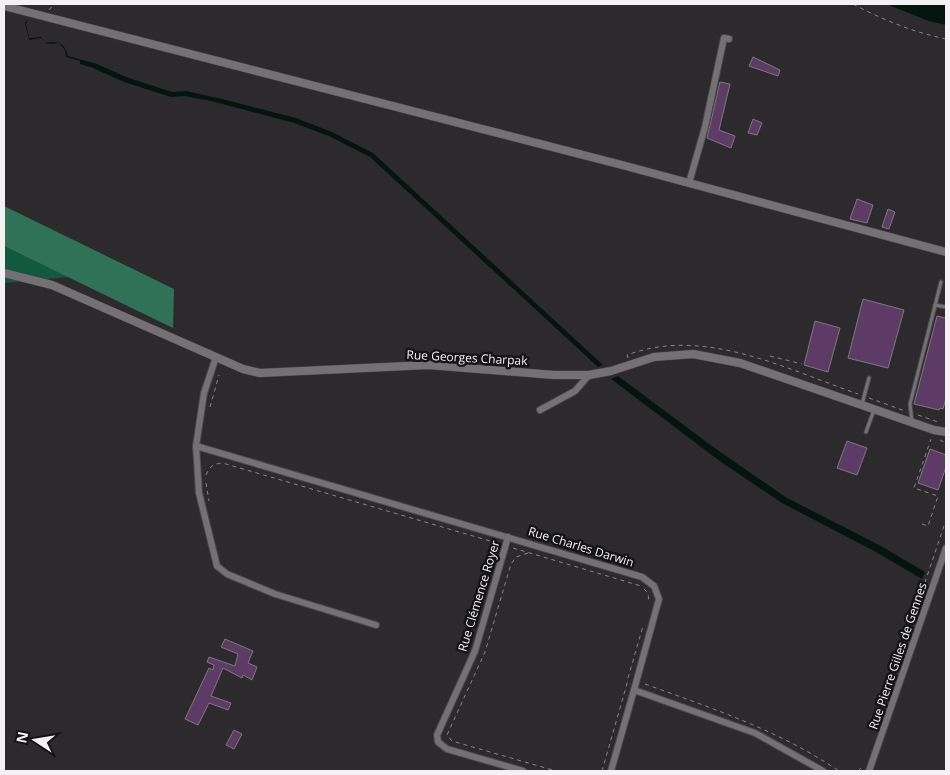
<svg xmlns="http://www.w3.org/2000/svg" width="950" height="775" viewBox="0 0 950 775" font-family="'Open Sans',sans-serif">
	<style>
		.green { fill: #12593f }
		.forest { fill: #307257 }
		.water { fill: #03160e }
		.building { fill: #5e3b66; stroke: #7c797d }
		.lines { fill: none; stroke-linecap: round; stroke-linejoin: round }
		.service-casing { stroke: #4a484b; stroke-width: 5 }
		.minor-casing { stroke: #4a484b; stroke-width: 8 }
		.tertiary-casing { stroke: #4a484b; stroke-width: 9 }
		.path { stroke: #888588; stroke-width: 1; stroke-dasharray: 4 4; stroke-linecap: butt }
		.service { stroke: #747074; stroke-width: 3 }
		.minor { stroke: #747074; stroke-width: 6 }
		.tertiary { stroke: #747074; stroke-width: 8 }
		.labels { text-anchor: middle; stroke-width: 5; stroke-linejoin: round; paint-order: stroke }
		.street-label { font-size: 12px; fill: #f3f1f4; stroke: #141315 }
	</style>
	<rect width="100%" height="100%" fill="#2d2a2d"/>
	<polygon class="green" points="4,246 69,277 4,283"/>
	<polygon class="forest" points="4,206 174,289 173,328 4,246"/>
	<g class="water">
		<polygon points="886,4 946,4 946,25 929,21"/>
		<path d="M 28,19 L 26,24 L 29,38 L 41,37 L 46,43 C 59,40 65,44 68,56 L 97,64 L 126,77 L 172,92 L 186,91 L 222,99 L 296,118 L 332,132 L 373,153 L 603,365 L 598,367 L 370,157 L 329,136 L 294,123 L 215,102 L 185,96 L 171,97 L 124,82 L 93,68 L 80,64 L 80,61 L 66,57 L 65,50 L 59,43 L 47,44 L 41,38 L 29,40 L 25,23 Z"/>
		<polygon points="618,376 716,449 787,498 881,546 925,572 922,579 876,552 782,503 721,462 611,379"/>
	</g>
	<g class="building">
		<polygon points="753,57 780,70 778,76 749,66"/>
		<polygon points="720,82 730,84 719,130 735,136 731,148 707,138"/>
		<polygon points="753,119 762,123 757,135 748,133"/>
		<polygon points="857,199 873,205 867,223 850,219"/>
		<polygon points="888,209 895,212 889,229 882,227"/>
		<polygon points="863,299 904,310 888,368 848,358"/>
		<polygon points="937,316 946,318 946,398 943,409 940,408 939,410 914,404"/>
		<polygon points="815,321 840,328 828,372 804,365"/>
		<polygon points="847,441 867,448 857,475 837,468"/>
		<polygon points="930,449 946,455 946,467 938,490 918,483"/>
		<polygon points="225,639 253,651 248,663 257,667 252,680 243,675 242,678 223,668 211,696 231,703 228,710 209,703 198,725 185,719 209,668 213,670 214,665 207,662 209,657 235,666 238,654 221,647"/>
		<polygon points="234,730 242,734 234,749 226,745"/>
	</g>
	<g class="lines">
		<g class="service-casing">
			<g id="service">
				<polyline points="935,305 946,307"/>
				<polyline points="862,404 869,378"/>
				<polyline points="912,422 910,404 941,282"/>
				<polyline points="866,432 874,410"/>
			</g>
		</g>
		<g class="minor-casing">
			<g id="minor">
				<polyline points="689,183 705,127 724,38 729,39"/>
				<polyline points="216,357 204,393 196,446 199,493 217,566 227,574 275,594 376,625"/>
				<polyline points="540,410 575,391 589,375"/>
				<polyline points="196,446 642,577 654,586 659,599 634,690 755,733 823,771"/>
				<polyline points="508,537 475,651 437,735 438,742 447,749 523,771"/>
				<polyline points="611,771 634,690"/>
				<polyline points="869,771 946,548"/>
			</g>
		</g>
		<g class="tertiary-casing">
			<g id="tertiary">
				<polyline points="4,6 622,165 946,252"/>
				<polyline points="4,273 52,285 243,369 260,373 428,365 554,375 589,375 611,371 654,357 693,354 740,363 934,430 946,432"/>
			</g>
		</g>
		<g class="path">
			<path d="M 853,4 C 883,20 913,32 946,39"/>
			<polyline points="49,10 54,4"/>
			<polyline points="770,356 802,364"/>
			<path d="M 628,358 L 627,355 C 704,326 786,369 858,394"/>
			<polyline points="869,398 905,411"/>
			<polyline points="210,407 219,375"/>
			<polyline points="918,415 938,422"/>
			<polyline points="940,440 946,443"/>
			<path d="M 206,475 C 210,465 216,462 226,464 L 497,543"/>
			<polyline points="206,483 209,501"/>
			<polyline points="922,524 928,526 938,496 914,488 931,439"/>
			<polyline points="513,548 641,586"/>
			<polyline points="528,553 516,557 511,564 485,652 447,735 452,741 556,771"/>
			<polyline points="644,589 648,593 649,603"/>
			<polyline points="628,678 643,626"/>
			<path d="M 645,684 C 714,709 778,730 839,771"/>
			<polyline points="884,704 946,520"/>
			<polyline points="602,771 628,680"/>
			<polyline points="858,771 862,767"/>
		</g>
		<use href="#service" class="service"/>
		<use href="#minor" class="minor"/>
		<use href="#tertiary" class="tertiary"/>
	</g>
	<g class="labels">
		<g class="street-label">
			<text transform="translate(467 358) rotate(3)" y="4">Rue Georges Charpak</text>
			<text transform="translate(581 547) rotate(17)" y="4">Rue Charles Darwin</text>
			<text transform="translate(479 596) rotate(-73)" y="4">Rue Clémence Royer</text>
			<text transform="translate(898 656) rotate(-71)" y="4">Rue Pierre Gilles de Gennes</text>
		</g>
	</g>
	<rect width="950" height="775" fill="none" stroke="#f3f1f4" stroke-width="10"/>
	<g transform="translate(35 740) rotate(282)" stroke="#141315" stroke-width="4" paint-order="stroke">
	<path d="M0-4L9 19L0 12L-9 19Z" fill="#f3f1f4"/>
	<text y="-8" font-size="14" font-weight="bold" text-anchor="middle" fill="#f3f1f4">N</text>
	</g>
</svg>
